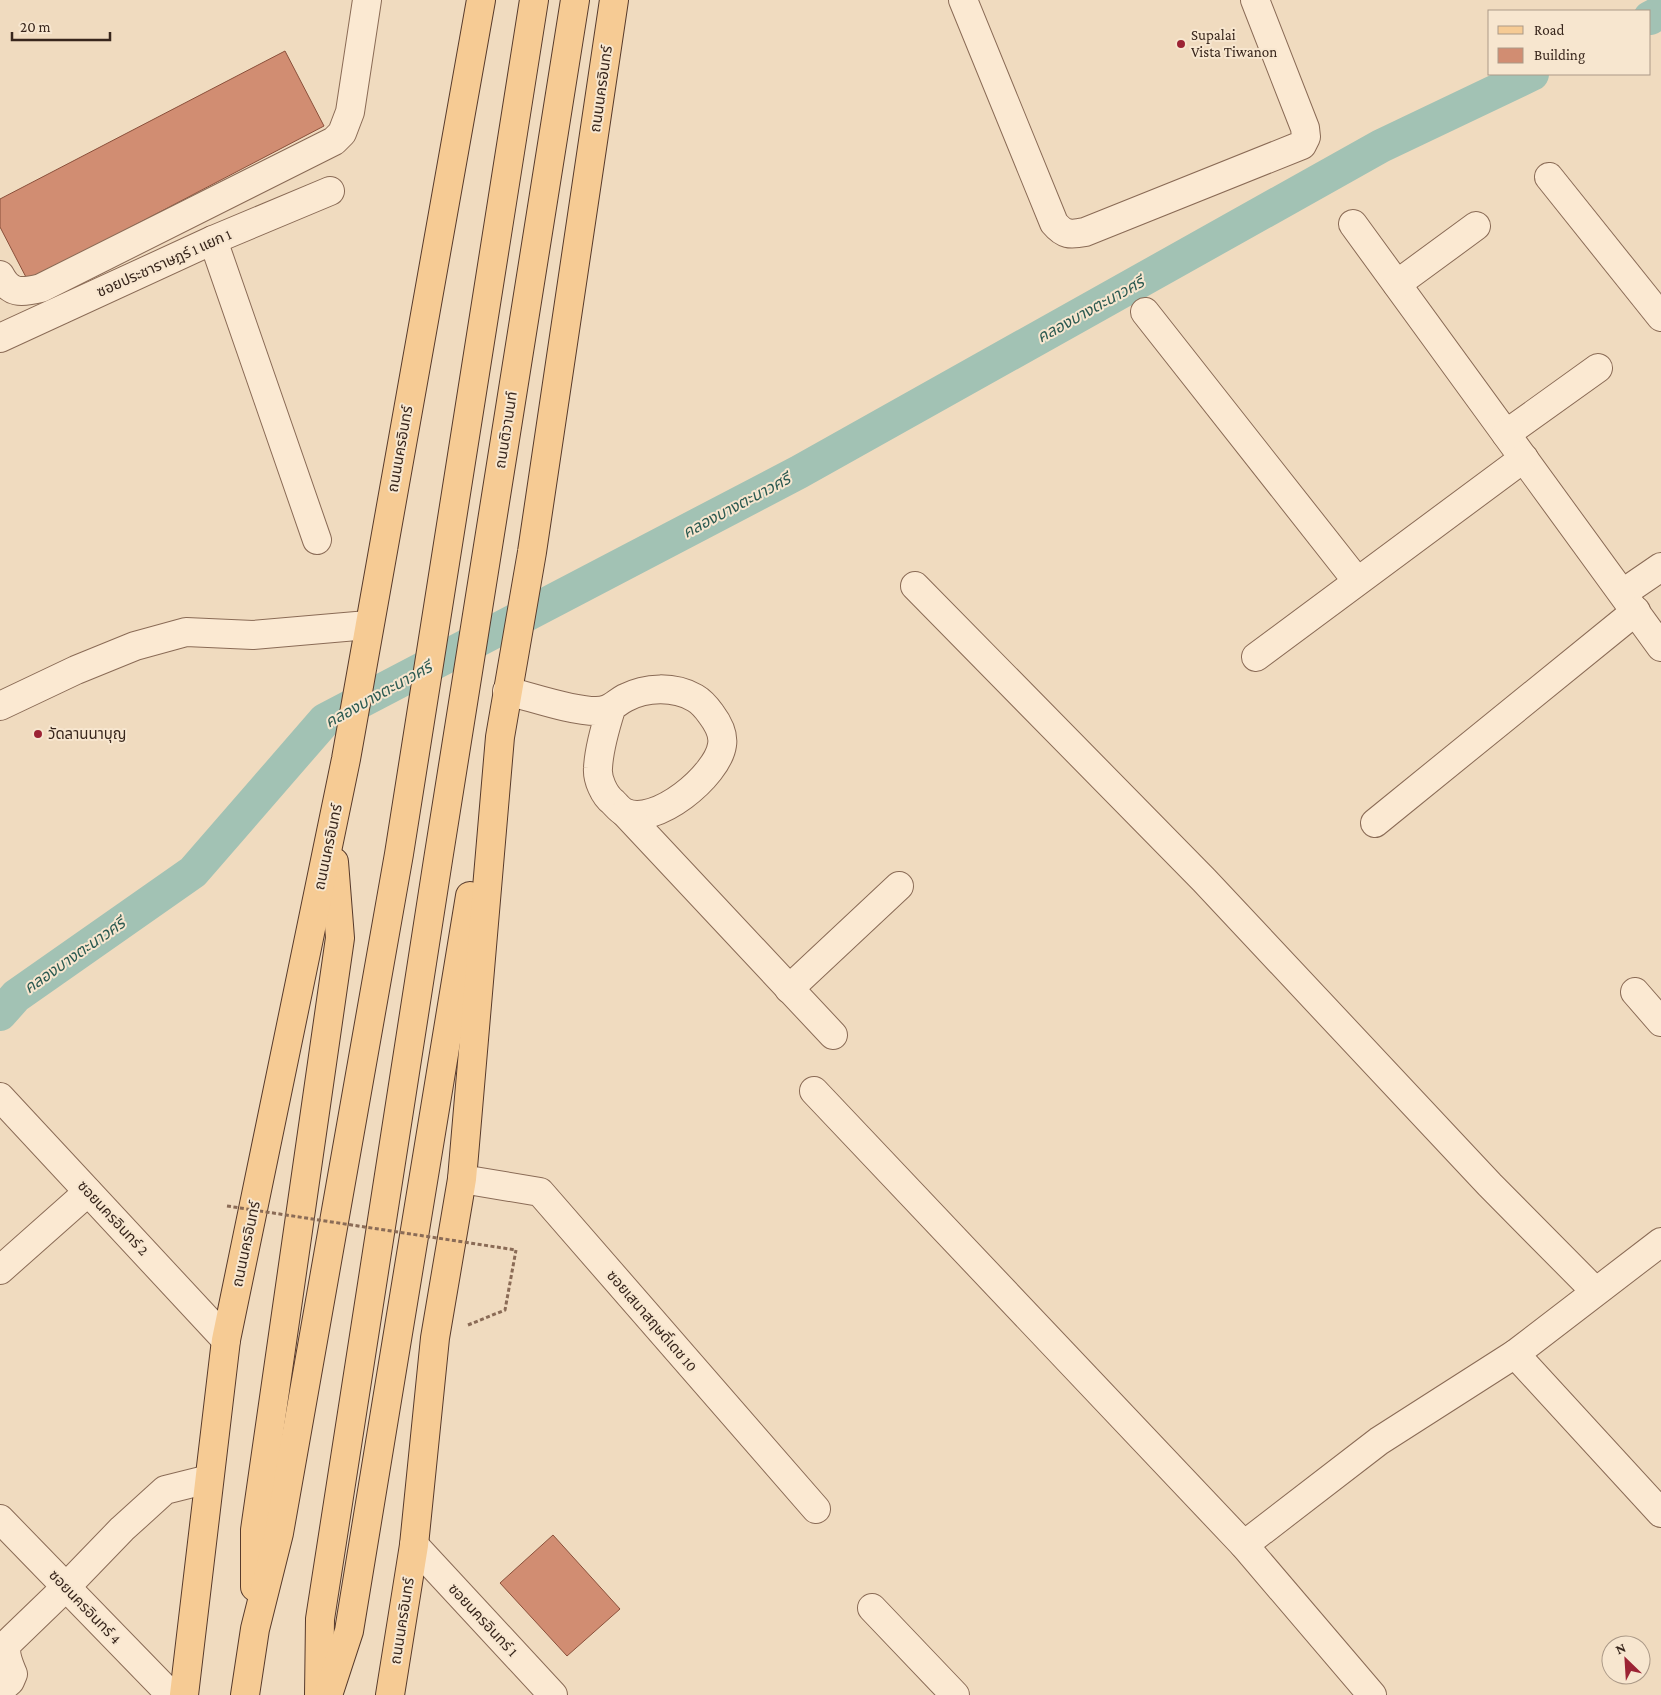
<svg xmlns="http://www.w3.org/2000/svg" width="1661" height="1695" viewBox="0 0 1661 1695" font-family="'Crimson Pro','Noto Sans Thai',serif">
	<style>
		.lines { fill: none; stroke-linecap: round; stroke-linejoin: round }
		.canal { stroke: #a2c2b4; stroke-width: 34 }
		.building { fill: #d18d72; stroke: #8a503b }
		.minor-casing { stroke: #8a6b56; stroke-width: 30 }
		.major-casing { stroke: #573a2b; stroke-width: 30 }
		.path { stroke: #8a6b56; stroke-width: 3; stroke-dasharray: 4 2.5; stroke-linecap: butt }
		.minor { stroke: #fbe9d2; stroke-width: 28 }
		.major { stroke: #f6cb94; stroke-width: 28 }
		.path-bridge { stroke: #8a6b56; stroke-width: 3; stroke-dasharray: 4 2.5; stroke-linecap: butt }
		.poi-dot { fill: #9c2334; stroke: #f7e6cf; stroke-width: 2 }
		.labels { text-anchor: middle; stroke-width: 4; stroke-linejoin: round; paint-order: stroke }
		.poi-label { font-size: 15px; fill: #38261c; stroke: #f7e6cf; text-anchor: start }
		.street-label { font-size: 15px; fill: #38261c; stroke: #f7e6cf }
		.water-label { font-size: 16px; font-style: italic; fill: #2a5950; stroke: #f7e6cf }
	</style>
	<rect width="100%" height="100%" fill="#f0dbbf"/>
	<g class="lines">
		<g class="canal">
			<polyline points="1650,18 1661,12"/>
			<polyline points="0,1014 16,996 193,872 325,720 799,472 1381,146 1532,74"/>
		</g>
	</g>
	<g class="building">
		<polygon points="285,51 324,126 28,281 0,227 0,199"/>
		<polygon points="553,1535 620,1609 567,1656 500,1583"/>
	</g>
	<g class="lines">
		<g class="minor-casing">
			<g id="minor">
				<path d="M 963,0 L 1054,223 C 1064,235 1070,235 1085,232 L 1302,145 L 1306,137 L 1305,128 L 1255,0"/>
				<polyline points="1549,177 1661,317"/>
				<polyline points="1353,224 1661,647"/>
				<polyline points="213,240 317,540"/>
				<path d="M 0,275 C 10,294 21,293 41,288 L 334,141 L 342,133 L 350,112 L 367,0"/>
				<polyline points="1397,284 1476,226"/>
				<polyline points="1145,312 1357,581"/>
				<polyline points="0,338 213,240 330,191"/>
				<polyline points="1506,434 1598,368"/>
				<polyline points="915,586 1204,880 1490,1185 1595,1291"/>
				<polyline points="1623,593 1661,567"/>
				<polyline points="1256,657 1524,458"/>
				<path d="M 507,691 C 532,697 571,711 596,711 C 610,711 614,704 625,698 C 646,687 674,686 695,698 C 702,702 706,707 711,714 C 717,722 724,734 722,745 C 718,775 655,828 624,812 C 620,810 616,805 613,802 C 604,795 597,779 598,768 C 599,748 605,728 611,709"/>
				<polyline points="0,706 76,670 135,646 186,632 253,635 368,625"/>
				<polyline points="625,813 833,1035"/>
				<polyline points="1375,823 1636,611"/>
				<polyline points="789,989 899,886"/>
				<polyline points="1635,992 1661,1022"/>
				<polyline points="814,1091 1244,1545 1372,1695"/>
				<polyline points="0,1097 226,1340"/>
				<polyline points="462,1179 540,1192 816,1509"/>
				<polyline points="0,1270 88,1192"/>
				<polyline points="1515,1354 1661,1513"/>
				<polyline points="0,1519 171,1695"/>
				<polyline points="414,1545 553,1695"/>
				<polyline points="1244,1545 1379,1441 1515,1354 1661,1242"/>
				<polyline points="872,1608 955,1695"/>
				<path d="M 0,1690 L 10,1681 L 13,1674 C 9,1664 3,1653 8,1643 L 66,1587 L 122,1529 L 165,1490 L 209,1479"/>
			</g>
		</g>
		<g class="major-casing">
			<g id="major">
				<polyline points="255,1587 255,1530 340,938 334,862"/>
				<polyline points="184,1695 226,1340 346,759 481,0"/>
				<polyline points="245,1695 255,1629 279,1533 399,854 534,0"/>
				<polyline points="319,1695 320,1619 438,860 575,0"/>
				<polyline points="328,1695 349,1631 470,896"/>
				<polyline points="390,1695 414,1545 435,1338 462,1179 500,737 532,552 614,0"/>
			</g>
		</g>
		<polyline class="path" points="468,1325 505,1310 516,1250"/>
		<use href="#minor" class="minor"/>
		<use href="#major" class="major"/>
		<polyline class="path-bridge" points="227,1206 516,1250"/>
	</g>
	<g class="poi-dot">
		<circle cx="1181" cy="44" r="5"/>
		<circle cx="38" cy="734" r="5"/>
	</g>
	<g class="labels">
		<g class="poi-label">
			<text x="1191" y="40">Supalai<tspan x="1191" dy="17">Vista Tiwanon</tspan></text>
			<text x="48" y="739">วัดลานนาบุญ</text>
		</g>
		<g class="street-label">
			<text transform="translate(601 89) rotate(-82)" y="5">ถนนนครอินทร์</text>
			<text transform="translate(164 263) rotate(-24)" y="5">ซอยประชาราษฎร์ 1 แยก 1</text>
			<text transform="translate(506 430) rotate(-81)" y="5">ถนนติวานนท์</text>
			<text transform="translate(400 449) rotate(-80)" y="5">ถนนนครอินทร์</text>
			<text transform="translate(328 847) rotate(-78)" y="5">ถนนนครอินทร์</text>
			<text transform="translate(113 1218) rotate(47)" y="5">ซอยนครอินทร์ 2</text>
			<text transform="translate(246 1244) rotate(-78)" y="5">ถนนนครอินทร์</text>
			<text transform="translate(652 1321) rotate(49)" y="5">ซอยเสนาสฤษดิ์เดช 10</text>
			<text transform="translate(85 1607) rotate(46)" y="5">ซอยนครอินทร์ 4</text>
			<text transform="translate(483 1620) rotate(47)" y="5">ซอยนครอินทร์ 1</text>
			<text transform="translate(402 1621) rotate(-81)" y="5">ถนนนครอินทร์</text>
		</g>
		<g class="water-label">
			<text transform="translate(1090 309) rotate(-29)" y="6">คลองบางตะนาวศรี</text>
			<text transform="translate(736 505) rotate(-28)" y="6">คลองบางตะนาวศรี</text>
			<text transform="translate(378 694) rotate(-29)" y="6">คลองบางตะนาวศรี</text>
			<text transform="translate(74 955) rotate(-35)" y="6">คลองบางตะนาวศรี</text>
		</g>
	</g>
	<rect x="1488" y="10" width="162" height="65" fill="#f7e6cf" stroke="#ab9987"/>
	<rect x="1498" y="26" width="25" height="8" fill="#f6cb94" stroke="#ab9987"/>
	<text x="1534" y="35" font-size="15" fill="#38261c">Road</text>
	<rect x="1498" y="48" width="25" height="15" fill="#d18d72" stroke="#ab9987"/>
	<text x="1534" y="60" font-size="15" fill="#38261c">Building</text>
	<g transform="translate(1626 1660) rotate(335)"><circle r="24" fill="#f7e6cf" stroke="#ab9987"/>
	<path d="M0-4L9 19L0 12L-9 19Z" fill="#9c2334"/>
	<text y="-8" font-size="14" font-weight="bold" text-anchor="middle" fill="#38261c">N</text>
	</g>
	<path d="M12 32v8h98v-8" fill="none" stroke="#38261c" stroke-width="2.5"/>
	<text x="20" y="32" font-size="15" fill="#38261c" stroke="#f7e6cf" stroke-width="4" paint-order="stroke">20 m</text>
</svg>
